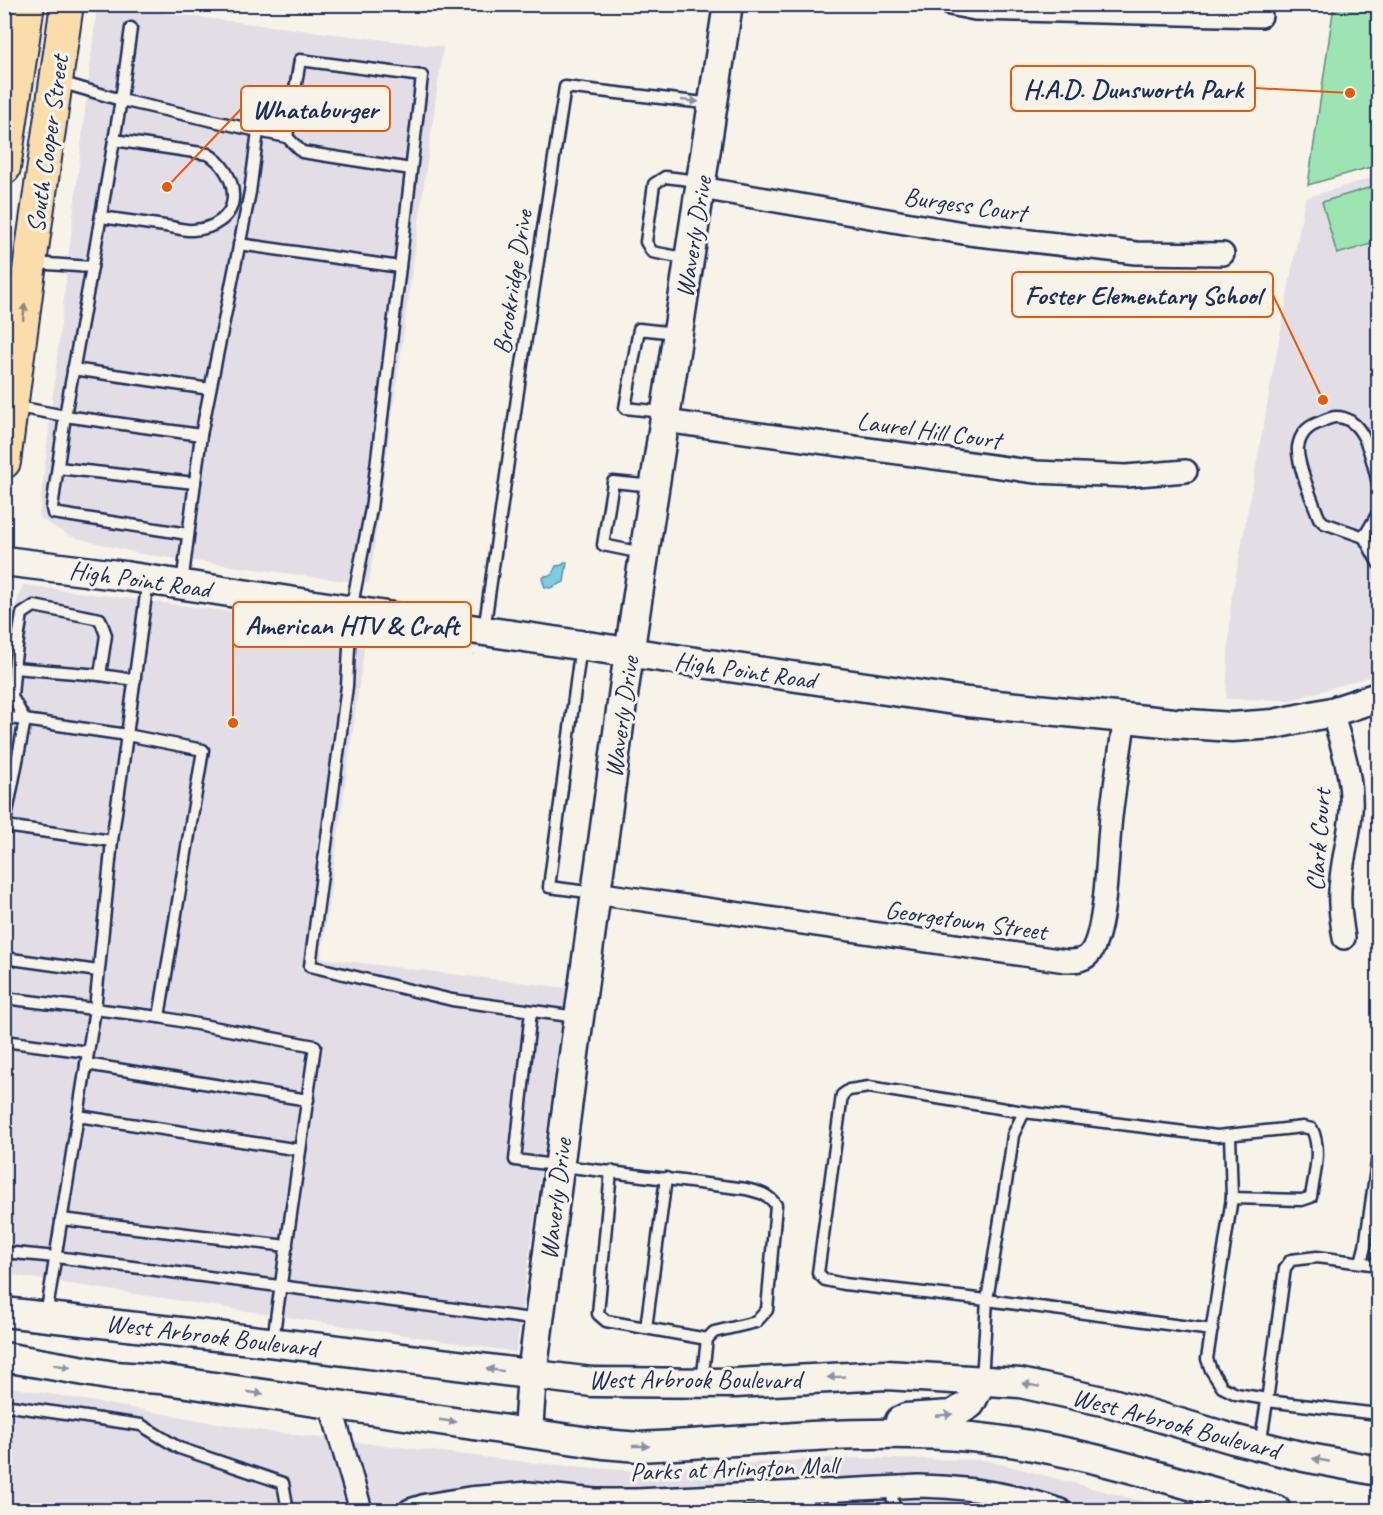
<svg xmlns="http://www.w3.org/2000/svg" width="1383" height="1515" viewBox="0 0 1383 1515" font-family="Caveat,sans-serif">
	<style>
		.built { fill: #e3dee5 }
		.green { fill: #9ce4b2; stroke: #5c8a88; stroke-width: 1.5 }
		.water { fill: #80cce0; stroke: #588dac; stroke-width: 1.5 }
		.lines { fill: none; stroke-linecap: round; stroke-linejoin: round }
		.lane-casing { stroke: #1b2f5e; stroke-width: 15 }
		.street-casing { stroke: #1b2f5e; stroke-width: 26 }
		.secondary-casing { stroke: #1b2f5e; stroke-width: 33 }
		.primary-casing { stroke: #1b2f5e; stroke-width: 36 }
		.lane { stroke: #f7f3e8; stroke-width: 10 }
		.street { stroke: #f7f3e8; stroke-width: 21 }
		.secondary { stroke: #f7f3e8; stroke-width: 28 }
		.primary { stroke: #faddab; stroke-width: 32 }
		.oneway { fill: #8991a3 }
		.oneway2 { fill: #8a8684 }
		.labels { text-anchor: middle; stroke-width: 6; stroke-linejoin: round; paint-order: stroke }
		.street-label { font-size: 26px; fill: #1b2f5e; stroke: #f7f3e8 }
		.leader { fill: none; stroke: #e8590c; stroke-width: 2 }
		.callout-dot { fill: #e8590c; stroke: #f7f3e8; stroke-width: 2 }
		.callout { fill: #f7f3e8; stroke: #e8590c; stroke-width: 2 }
		.callout-label { font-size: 27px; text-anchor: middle; font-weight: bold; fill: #1b2f5e }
	</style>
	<rect width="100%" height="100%" fill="#f7f3e8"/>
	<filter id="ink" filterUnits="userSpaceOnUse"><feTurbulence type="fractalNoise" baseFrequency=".0167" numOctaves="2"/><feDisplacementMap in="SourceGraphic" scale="12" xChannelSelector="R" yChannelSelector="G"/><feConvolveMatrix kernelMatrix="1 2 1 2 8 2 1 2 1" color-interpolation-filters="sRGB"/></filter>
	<g filter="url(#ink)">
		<g class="built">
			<polygon points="97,5 443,47 369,584 140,554 70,536 39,518"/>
			<polygon points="1378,176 1378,674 1291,700 1226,699 1231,602 1305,198"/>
			<polygon points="23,585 367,629 321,958 566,988 516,1352 5,1274 4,685 16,604"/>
			<polygon points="4,1386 263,1431 535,1463 633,1471 829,1458 986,1460 1175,1510 5,1510"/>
		</g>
		<g class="green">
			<polygon points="1334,5 1378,5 1378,165 1308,185"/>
			<polygon points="1378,185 1378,242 1337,254 1322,202"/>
		</g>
		<polygon class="water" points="564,562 567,562 564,582 550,588 545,587 542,579 545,576 552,575 556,566 563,565"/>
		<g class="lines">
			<g class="lane-casing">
				<g id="lane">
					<polyline points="258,131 287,137 300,60 422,76 400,267"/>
					<polyline points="287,137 302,152 411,169"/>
					<path d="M 101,217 C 122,220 144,223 165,226 C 174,227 184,231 193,230 C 213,229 234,217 233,195 C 233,179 222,162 208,154 L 114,140"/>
					<polyline points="239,244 400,267 371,509 351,610 347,686 310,966 452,1000 577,1017"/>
					<polyline points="689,259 652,252 646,242 654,184 665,177 699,181"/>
					<polyline points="33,263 92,267 65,416 52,508 53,513 188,534"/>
					<polyline points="92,267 121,100 131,28"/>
					<polyline points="73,369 210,389"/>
					<polyline points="13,406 65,416 201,435 250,192 258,131 121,100 60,82"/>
					<polyline points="663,412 625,408 639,329 675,333"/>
					<polyline points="58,468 195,483"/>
					<path d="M 1378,483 C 1372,462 1366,417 1336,417 C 1330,417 1323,421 1318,423 C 1307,427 1300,435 1298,447 C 1296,462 1313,502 1319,518 L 1324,523 L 1364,537 L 1378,563"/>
					<polyline points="1364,537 1378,513"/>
					<polyline points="642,553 603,545 613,482 653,486"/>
					<polyline points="182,584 201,435"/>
					<polyline points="484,631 520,377 565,87 713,104"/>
					<polyline points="581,645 549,887 595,893"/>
					<polyline points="14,668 100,675"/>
					<polyline points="4,717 127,735 148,580"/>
					<polyline points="5,826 112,841"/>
					<polyline points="4,828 25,720 12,697 15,659 22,614 34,606 100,619 106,635 100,675 135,680"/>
					<polyline points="4,958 98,971"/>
					<polyline points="4,998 159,1017 203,750 127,735 112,841 95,1009 46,1316"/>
					<path d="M 531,1011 L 515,1160 L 746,1189 C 759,1192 768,1194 776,1205 L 767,1310 L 756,1322 L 714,1332 L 707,1339 L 702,1382"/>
					<polyline points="159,1017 315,1046 273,1340"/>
					<polyline points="4,1041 88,1052"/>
					<polyline points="86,1064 308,1100"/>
					<polyline points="78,1116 300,1150"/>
					<polyline points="1230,1135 1232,1198"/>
					<polyline points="611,1171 598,1314 606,1321 707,1339"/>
					<polyline points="61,1219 287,1246"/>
					<polyline points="4,1252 56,1257 539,1320"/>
					<polyline points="1361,1262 1365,1247 1378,1155"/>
					<polyline points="1378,1265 1317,1257 1291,1260 1285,1268 1267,1401 1378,1414"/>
					<polyline points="646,1328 666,1178"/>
					<path d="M 1212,1330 L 987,1300 L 844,1284 L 825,1280 L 818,1273 L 842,1095 L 849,1090 L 869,1087 L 1024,1112 L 1217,1136 L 1303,1127 L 1312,1129 C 1322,1150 1314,1175 1311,1197 L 1302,1200 L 1232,1198 L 1207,1359 L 1211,1370 L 1222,1387 L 1236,1394 L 1261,1398 L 1267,1401 L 1260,1446"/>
					<polyline points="982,1380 987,1300 1010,1158 1013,1135 1024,1112"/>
					<polyline points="4,1405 141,1425 179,1448 283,1483 287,1505 285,1510"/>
					<polyline points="891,1486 894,1510"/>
					<polyline points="831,1491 835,1510"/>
					<polyline points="503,1497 522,1510"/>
				</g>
			</g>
			<g class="street-casing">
				<g id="street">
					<polyline points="950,4 975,9 1261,16"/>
					<polyline points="701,188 969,234 1136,253 1223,254"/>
					<polyline points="665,421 1036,472 1126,476 1186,471"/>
					<path d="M 1332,712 C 1341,744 1353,776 1351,811 C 1350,834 1343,856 1341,879 C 1338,899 1341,919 1344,938"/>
					<path d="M 595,893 L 1066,961 C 1076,961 1085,961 1091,952 C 1107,927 1107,850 1111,817 C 1115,784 1120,750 1125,717"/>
					<polyline points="330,1403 361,1510"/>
					<path d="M 410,1510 L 426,1505 L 469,1498 L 528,1493 L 595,1500 L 637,1500 L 919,1486 C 966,1487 1015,1494 1060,1510"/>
				</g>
			</g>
			<g class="secondary-casing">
				<g id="secondary">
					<polyline points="4,561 125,576 484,631 968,702 1174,723 1232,727 1274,724 1332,712 1378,697"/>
					<polyline points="4,1312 330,1349 592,1382 735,1383 886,1375 1020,1383 1112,1403 1233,1439 1304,1457 1378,1471"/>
					<path d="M 4,1357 L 114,1376 L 160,1379 L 603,1444 L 639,1447 C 750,1442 861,1427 971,1437 C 1075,1447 1176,1482 1276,1510"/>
					<polyline points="900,1421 906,1418 952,1415 970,1404 982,1380"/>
					<polyline points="528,1432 532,1374 576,1039 627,667 728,4"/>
				</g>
			</g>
			<g class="primary-casing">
				<g id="primary">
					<polyline points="4,168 28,4"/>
					<polyline points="4,462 30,263 67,4"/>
				</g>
			</g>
			<use href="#lane" class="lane"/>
			<use href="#street" class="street"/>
			<use href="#secondary" class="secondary"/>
			<use href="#primary" class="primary"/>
		</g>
		<defs><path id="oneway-solid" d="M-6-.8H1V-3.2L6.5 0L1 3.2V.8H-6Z" transform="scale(1.5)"/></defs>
		<g class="oneway">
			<use href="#oneway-solid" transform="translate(690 101) rotate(6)"/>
			<use href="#oneway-solid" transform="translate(62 1366) rotate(10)"/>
			<use href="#oneway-solid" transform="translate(495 1370) rotate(-173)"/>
			<use href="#oneway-solid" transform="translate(836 1377) rotate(177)"/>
			<use href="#oneway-solid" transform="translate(1031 1385) rotate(-168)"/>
			<use href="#oneway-solid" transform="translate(255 1393) rotate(8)"/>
			<use href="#oneway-solid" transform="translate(944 1415) rotate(-6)"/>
			<use href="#oneway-solid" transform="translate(448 1421) rotate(8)"/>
			<use href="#oneway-solid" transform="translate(641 1446)"/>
			<use href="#oneway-solid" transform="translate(1321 1460) rotate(-169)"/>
		</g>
		<use class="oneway2" href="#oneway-solid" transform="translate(24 312) rotate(-83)"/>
	</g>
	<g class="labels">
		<g class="street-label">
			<text transform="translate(47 144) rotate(-82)" y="9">South Cooper Street</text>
			<text transform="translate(965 204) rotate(8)" y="9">Burgess Court</text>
			<text transform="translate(693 237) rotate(-81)" y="9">Waverly Drive</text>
			<text transform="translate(512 282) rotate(-81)" y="9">Brookridge Drive</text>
			<text transform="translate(929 430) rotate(8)" y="9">Laurel Hill Court</text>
			<text transform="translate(140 579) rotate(8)" y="9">High Point Road</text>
			<text transform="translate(745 670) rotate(8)" y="9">High Point Road</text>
			<text transform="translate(621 717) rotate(-82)" y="9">Waverly Drive</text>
			<text transform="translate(1318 840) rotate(-86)" y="9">Clark Court</text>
			<text transform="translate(966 920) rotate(8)" y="9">Georgetown Street</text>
			<text transform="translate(555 1199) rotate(-83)" y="9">Waverly Drive</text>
			<text transform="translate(212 1335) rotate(7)" y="9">West Arbrook Boulevard</text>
			<text x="695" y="1388">West Arbrook Boulevard</text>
			<text transform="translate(1176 1423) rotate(15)" y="9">West Arbrook Boulevard</text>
			<text transform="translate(734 1468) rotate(-2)" y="9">Parks at Arlington Mall</text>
		</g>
	</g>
	<path class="leader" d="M1350 93L1255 88M167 187L241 109M1323 400L1273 295M233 723L233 624"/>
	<g class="callout-dot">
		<circle cx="1350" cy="93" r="6"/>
		<circle cx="167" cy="187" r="6"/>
		<circle cx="1323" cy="400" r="6"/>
		<circle cx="233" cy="723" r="6"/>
	</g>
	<g class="callout">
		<rect x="1011" y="66" width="244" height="45" rx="6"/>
		<rect x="241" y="86" width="149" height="45" rx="6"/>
		<rect x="1012" y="272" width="261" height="45" rx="6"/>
		<rect x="233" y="602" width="238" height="45" rx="6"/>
	</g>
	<g class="callout-label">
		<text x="1133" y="98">H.A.D. Dunsworth Park</text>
		<text x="315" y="118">Whataburger</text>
		<text x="1143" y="304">Foster Elementary School</text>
		<text x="352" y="634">American HTV &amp; Craft</text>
	</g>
	<rect width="1383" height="1515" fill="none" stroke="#f7f3e8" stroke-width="24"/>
	<rect x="12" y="12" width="1359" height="1491" fill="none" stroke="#1b2f5e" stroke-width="2" filter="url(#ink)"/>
</svg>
